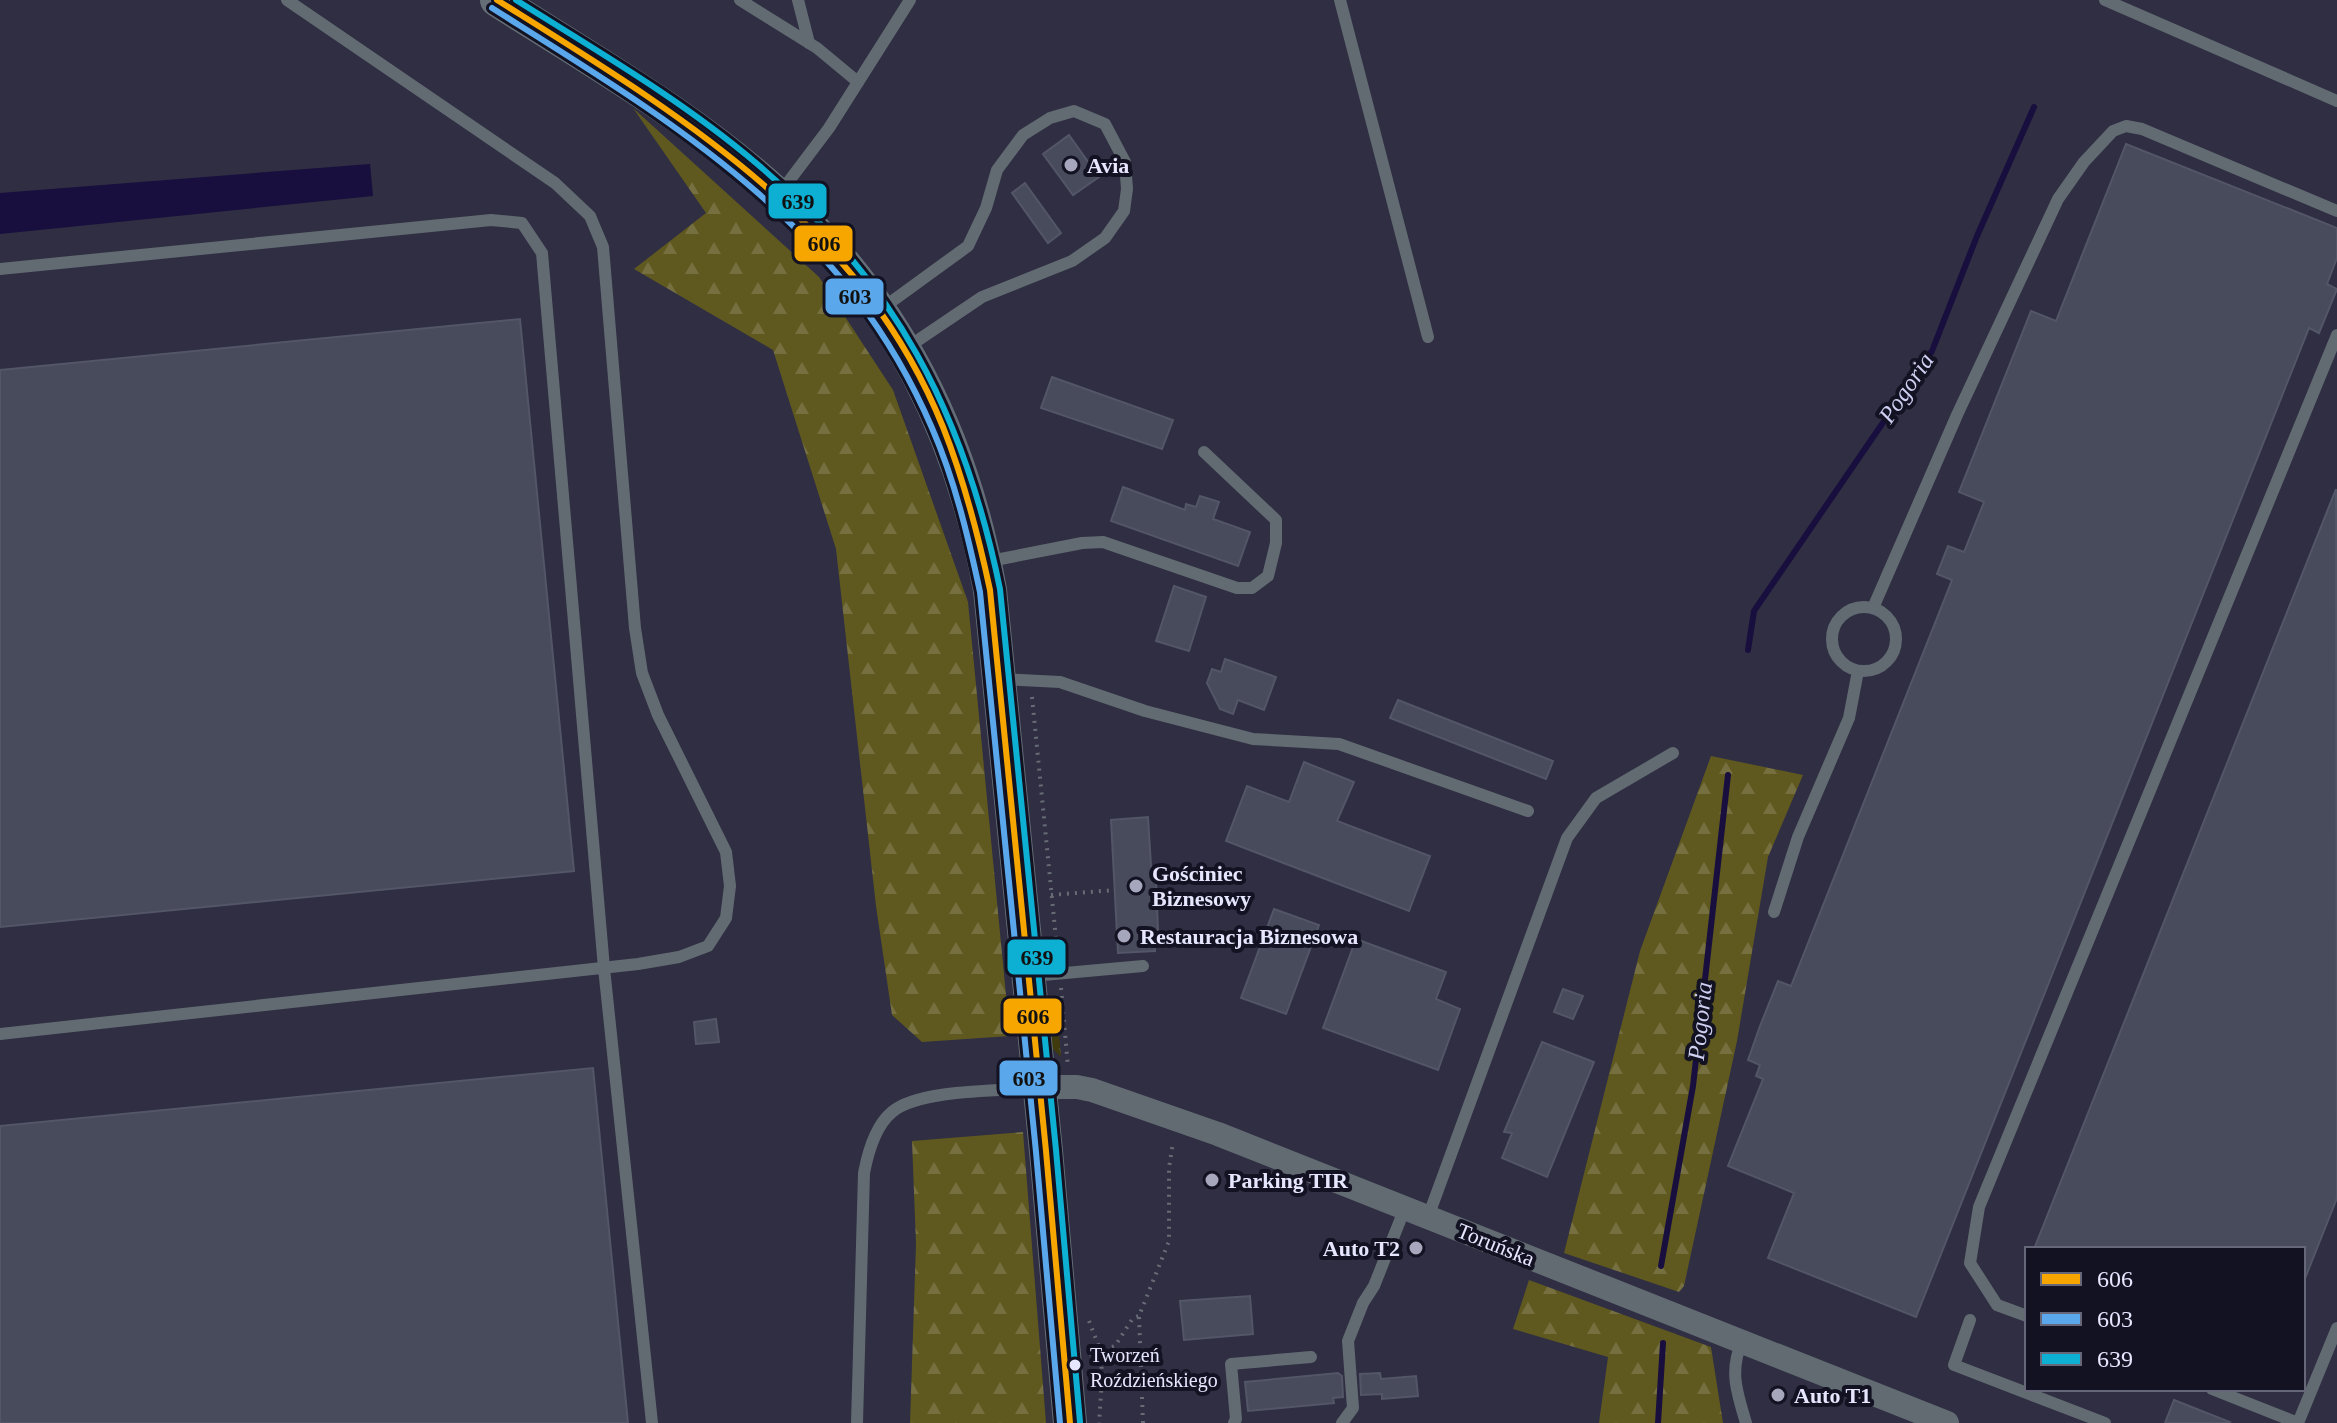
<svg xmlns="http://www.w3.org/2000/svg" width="2337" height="1423" viewBox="0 0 2337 1423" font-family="'Times New Roman',serif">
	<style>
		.grass { fill: url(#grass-tufts) }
		.forest { fill: url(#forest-firs) }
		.water { fill: #180f3e }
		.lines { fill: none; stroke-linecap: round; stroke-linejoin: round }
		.stream { stroke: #180f3e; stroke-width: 6 }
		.building { fill: #484b5b; stroke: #535667; stroke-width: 2 }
		.path { stroke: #676c77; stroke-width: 4; stroke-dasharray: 2 6; stroke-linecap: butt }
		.lane { stroke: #626b72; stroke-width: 12 }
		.street { stroke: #626b72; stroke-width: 24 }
		.secondary { stroke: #656e77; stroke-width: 34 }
		.bus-1-casing { stroke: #121222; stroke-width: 12 }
		.bus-2-casing { stroke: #121222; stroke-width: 12 }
		.bus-3-casing { stroke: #121222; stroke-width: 12 }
		.bus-1 { stroke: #f7a600; stroke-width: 6 }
		.bus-2 { stroke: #5aa8eb; stroke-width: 6 }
		.bus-3 { stroke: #0dafd3; stroke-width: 6 }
		.poi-dot { fill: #a6a6bd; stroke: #121222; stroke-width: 3 }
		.bus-dot { fill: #e6e7ff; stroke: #121222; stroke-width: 3 }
		.labels { text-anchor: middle; stroke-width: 8; stroke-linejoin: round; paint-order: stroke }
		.bus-label { font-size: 20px; fill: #e6e7ff; stroke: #121222; text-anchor: start }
		.poi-label { font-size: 22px; font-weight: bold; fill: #e6e7ff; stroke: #121222; text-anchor: start }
		.street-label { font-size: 22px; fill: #e6e7ff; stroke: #121222 }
		.water-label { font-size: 24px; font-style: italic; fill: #cecff1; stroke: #121222 }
		.line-badge { stroke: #121222; stroke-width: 3 }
		.pale-badge-label { font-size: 22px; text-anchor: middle; font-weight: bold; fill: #111 }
	</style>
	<defs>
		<pattern id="grass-tufts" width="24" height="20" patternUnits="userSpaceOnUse" patternTransform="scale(2)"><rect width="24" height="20" fill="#3f3b0c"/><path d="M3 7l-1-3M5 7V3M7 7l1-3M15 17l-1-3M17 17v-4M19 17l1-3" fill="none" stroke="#5b5730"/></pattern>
		<pattern id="forest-firs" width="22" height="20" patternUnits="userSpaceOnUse" patternTransform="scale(2)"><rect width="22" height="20" fill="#5f581f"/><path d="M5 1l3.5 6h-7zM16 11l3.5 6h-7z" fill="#767041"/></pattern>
	</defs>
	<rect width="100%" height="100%" fill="#2f2e42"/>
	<polygon class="grass" points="1057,1012 1061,1057 1051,1047 1044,1013"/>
	<g class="forest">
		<polygon points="633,108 819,277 893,390 968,602 1010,1036 922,1042 892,1015 876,906 836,549 773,350 634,269 706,213"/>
		<polygon points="1711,756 1803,775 1768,857 1737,1041 1684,1286 1679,1292 1564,1253 1640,951"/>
		<polygon points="1023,1132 1046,1423 910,1423 916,1244 912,1141"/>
		<polygon points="1529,1280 1711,1347 1723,1423 1599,1423 1608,1357 1513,1329"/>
	</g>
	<polygon class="water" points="370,164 373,196 0,234 0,193"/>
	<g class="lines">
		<g class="stream">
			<polyline points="1748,650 1754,611 1932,351 1977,236 2034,107"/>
			<polyline points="1661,1266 1693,1086 1728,775"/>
			<polyline points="1658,1423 1663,1343"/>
		</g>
	</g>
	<g class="building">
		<polygon points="1069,135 1089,163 1091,161 1099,177 1073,195 1043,154"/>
		<polygon points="2126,144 2337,228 2337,258 2327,284 2337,289 2319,333 2309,328 1916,1317 1768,1258 1794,1193 1728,1166 1763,1079 1756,1076 1760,1065 1748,1060 1760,1026 1778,981 1791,986 1952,580 1937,574 1948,546 1964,552 1984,502 1959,492 2031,311 2056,321"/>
		<polygon points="1025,183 1061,233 1048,243 1012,193"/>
		<polygon points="520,319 574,871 0,927 0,370"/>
		<polygon points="1052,377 1173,420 1162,449 1041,408"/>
		<polygon points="1123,487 1185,510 1186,504 1196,507 1200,496 1219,502 1213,519 1250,532 1238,566 1111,521"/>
		<polygon points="2336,489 2337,1198 2304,1281 2303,1249 2034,1249"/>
		<polygon points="1174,586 1206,597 1189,651 1156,641"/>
		<polygon points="1225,659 1276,677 1264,710 1238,700 1233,714 1220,709 1207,683 1212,669 1221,672"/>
		<polygon points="1398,700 1553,761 1546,779 1390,718"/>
		<polygon points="1304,762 1354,782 1337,821 1430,856 1409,911 1226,841 1247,786 1289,802"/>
		<polygon points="1148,817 1152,882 1156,881 1158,930 1154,931 1155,951 1118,953 1111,820"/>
		<polygon points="1274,909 1319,925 1286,1014 1241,998"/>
		<polygon points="1356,939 1446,972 1436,999 1460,1009 1438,1070 1323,1028"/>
		<polygon points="1563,989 1583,996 1573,1019 1554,1012"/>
		<polygon points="716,1019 719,1042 696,1044 694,1022"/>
		<polygon points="1542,1042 1594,1062 1547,1177 1502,1158 1512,1133 1504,1132"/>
		<polygon points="593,1068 628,1423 0,1423 0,1126"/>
		<polygon points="1250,1296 1253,1334 1184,1340 1180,1301"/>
		<polygon points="1338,1373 1342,1376 1343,1397 1333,1398 1334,1403 1248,1411 1245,1382"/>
		<polygon points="1380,1373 1381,1379 1416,1376 1418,1396 1382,1399 1382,1394 1361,1395 1360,1374"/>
		<polygon points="2174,1400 2230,1422 2229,1423 2165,1423"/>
	</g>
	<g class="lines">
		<g class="path">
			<polyline points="1032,697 1058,959"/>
			<polyline points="1051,895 1115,890"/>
			<polyline points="1061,988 1068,1067"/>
			<polyline points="1089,1321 1101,1352 1102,1380 1099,1423"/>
			<polyline points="1089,1354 1115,1346 1133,1318 1139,1316"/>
			<polyline points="1143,1423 1139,1316 1169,1241 1169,1168 1173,1142"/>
		</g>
		<g class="lane">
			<polyline points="740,0 817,48 858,82"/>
			<polyline points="798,0 809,43"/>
			<polyline points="1340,0 1428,337"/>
			<polyline points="2105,0 2337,101"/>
			<polyline points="780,193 829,128 910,0"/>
			<polyline points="0,269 491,220 522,223 542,253 604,968 652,1423"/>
			<polyline points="880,310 968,246 986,208 997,170 1023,135 1050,118 1074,111 1105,124 1125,162 1127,189 1124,211 1105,238 1072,261 982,297 905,349"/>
			<polyline points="985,562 1082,543 1103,542 1237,588 1252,588 1268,576 1276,543 1276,520 1204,452"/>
			<circle cx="1864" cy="639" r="32"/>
			<polyline points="1873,608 1957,415 2058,199 2084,162 2113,131 2126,126 2142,129 2337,211"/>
			<polyline points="999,679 1060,682 1145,711 1253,739 1339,744 1528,811"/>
			<polyline points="1774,912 1798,837 1849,718 1858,671"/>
			<polyline points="1032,976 1143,966"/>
			<polyline points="0,1034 638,964 679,957 708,946 726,918 730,886 726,852 658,715 642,673 635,628 603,247 590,216 555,183 287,0"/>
			<polyline points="1428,1217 1567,838 1596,798 1673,753"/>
			<polyline points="2027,1316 1997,1305 1970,1263 1979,1207 2337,335"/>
			<polyline points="1970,1320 1954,1365 2105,1423"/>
			<path d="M 1742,1341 C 1729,1372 1737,1392 1746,1423"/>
			<polyline points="2212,1389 2298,1423 2337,1328"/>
			<path d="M 857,1423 L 864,1173 C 868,1152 875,1126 892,1112 C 919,1089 1000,1091 1037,1088"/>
			<polyline points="1234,1423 1236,1419 1231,1364 1311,1357"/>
			<polyline points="1342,1423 1353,1408 1348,1341 1363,1303 1374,1286 1405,1208"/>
		</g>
		<polyline class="street" points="1040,1087 1077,1087 1092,1090 1218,1134 1947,1423"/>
		<path class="secondary" d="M 497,0 C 593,61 696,120 780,197 C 897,303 962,435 990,590 L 1046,1151 L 1070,1423"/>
		<g class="bus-1-casing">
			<path id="bus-1" d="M 497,0 C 677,113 859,220 943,427 C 964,480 978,534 990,590 L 1046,1151 L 1070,1423"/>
		</g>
		<g class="bus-2-casing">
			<path id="bus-2" d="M 492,8 C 674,123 843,221 932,428 C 955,481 968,536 980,592 L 1036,1152 L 1060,1423"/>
		</g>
		<g class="bus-3-casing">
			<path id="bus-3" d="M 516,0 C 597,51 682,100 756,163 C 895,280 964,413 1000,589 L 1056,1150 L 1080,1422"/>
		</g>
		<use href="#bus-1" class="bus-1"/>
		<use href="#bus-2" class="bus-2"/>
		<use href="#bus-3" class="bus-3"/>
	</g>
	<g class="poi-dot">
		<circle cx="1071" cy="165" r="8"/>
		<circle cx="1136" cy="886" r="8"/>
		<circle cx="1124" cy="936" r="8"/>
		<circle cx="1212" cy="1180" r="8"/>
		<circle cx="1416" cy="1248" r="8"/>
		<circle cx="1778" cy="1395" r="8"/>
	</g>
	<circle class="bus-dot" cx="1075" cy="1365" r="7"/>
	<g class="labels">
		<g class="bus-label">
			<text x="1090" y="1362">Tworzeń<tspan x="1090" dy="25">Roździeńskiego</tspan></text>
		</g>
		<g class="poi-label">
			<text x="1087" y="173">Avia</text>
			<text x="1152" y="881">Gościniec<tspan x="1152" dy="25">Biznesowy</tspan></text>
			<text x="1140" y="944">Restauracja Biznesowa</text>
			<text x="1228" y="1188">Parking TIR</text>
			<text x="1400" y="1256" text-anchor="end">Auto T2</text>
			<text x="1794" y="1403">Auto T1</text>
		</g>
		<g class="street-label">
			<text transform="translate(1496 1244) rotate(22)" y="8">Toruńska</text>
		</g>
		<g class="water-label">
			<text transform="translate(1906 388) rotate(-56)" y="8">Pogoria</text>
			<text transform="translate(1700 1021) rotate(-84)" y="8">Pogoria</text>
		</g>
	</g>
	<g class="line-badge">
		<rect x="767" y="182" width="61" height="38" rx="8" fill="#0dafd3"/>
		<rect x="793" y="224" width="61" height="39" rx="8" fill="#f7a600"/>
		<rect x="824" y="277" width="61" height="39" rx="8" fill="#5aa8eb"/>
		<rect x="1006" y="938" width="61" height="38" rx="8" fill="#0dafd3"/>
		<rect x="1002" y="997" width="61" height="38" rx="8" fill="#f7a600"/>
		<rect x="998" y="1059" width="61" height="38" rx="8" fill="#5aa8eb"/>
	</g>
	<g class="pale-badge-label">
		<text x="798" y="209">639</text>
		<text x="824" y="251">606</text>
		<text x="855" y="304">603</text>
		<text x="1037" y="965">639</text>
		<text x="1033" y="1024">606</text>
		<text x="1029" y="1086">603</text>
	</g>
	<rect x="2025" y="1247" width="280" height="144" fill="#121222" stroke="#67677a" stroke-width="2"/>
	<rect x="2041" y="1273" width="40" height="12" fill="#f7a600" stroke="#67677a" stroke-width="2"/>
	<text x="2097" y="1287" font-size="24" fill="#e6e7ff">606</text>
	<rect x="2041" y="1313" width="40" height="12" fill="#5aa8eb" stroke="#67677a" stroke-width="2"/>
	<text x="2097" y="1327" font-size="24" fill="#e6e7ff">603</text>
	<rect x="2041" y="1353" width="40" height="12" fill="#0dafd3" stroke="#67677a" stroke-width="2"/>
	<text x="2097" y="1367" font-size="24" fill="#e6e7ff">639</text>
</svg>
